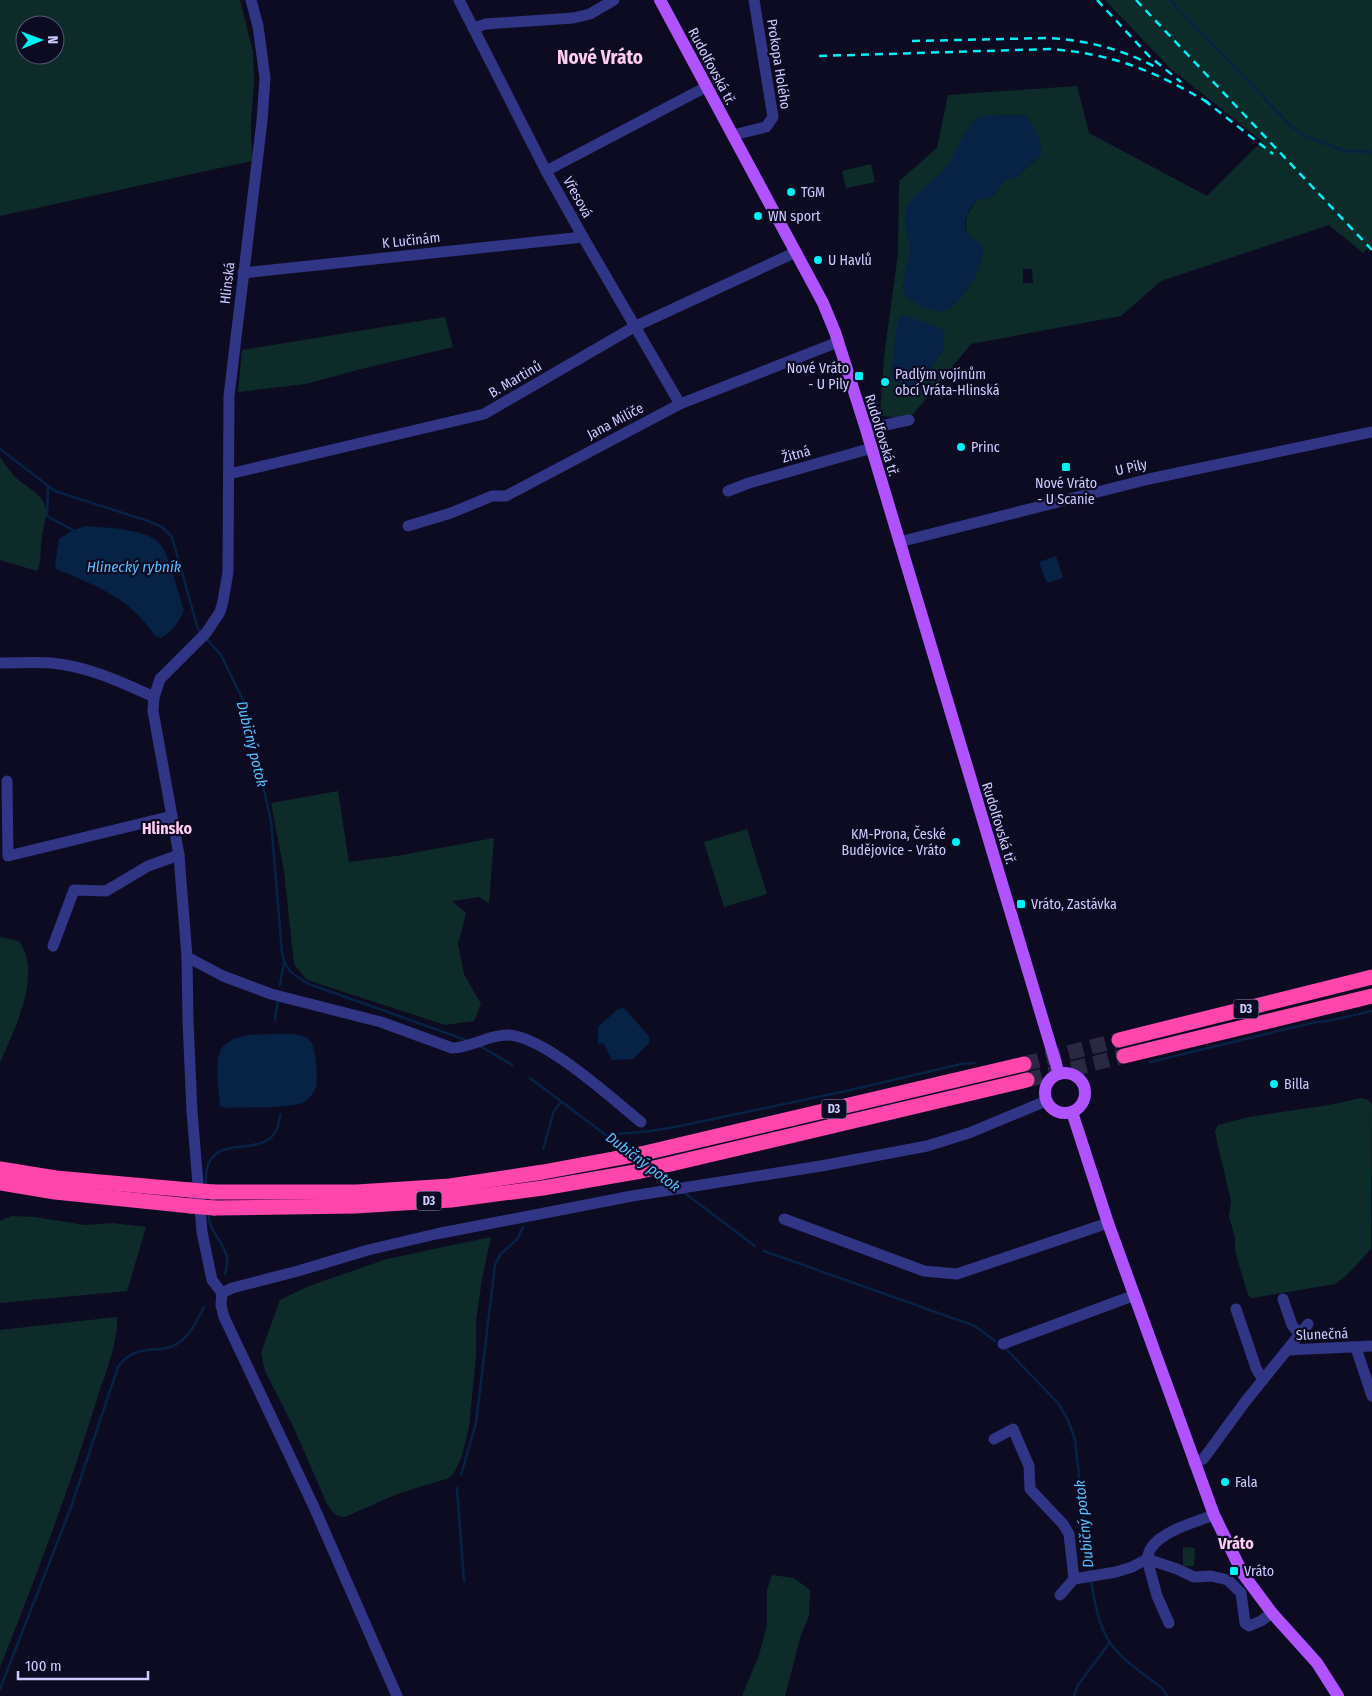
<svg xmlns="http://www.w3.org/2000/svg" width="1372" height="1696" viewBox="0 0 1372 1696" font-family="'Fira Sans Condensed',sans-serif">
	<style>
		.green { fill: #0d2c29; fill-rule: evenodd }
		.water { fill: #062245 }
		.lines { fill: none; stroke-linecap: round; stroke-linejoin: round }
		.stream { stroke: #062245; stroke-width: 2.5 }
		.highway-tunnel { stroke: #2a2843; stroke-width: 15; stroke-dasharray: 15 8; stroke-linecap: butt }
		.minor { stroke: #313585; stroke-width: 11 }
		.major { stroke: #b152ff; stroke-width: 12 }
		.highway { stroke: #ff46ad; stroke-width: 15 }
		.rail { stroke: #00f1f6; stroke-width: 2.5; stroke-dasharray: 8 6; stroke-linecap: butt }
		.highway-bridge { stroke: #ff46ad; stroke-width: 15 }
		.poi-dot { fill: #00f1f6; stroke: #0d0b22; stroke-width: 2 }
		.labels { text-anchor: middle; stroke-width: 4.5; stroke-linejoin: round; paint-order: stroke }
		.shield { fill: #0d0b22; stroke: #9391bd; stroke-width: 1 }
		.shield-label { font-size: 12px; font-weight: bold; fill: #cdcbff }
		.street-label { font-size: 14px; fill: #cdcbff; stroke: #0d0b22 }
		.poi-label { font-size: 14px; fill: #cdcbff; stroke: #0d0b22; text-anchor: start }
		.water-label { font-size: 15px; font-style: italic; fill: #59bfff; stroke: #0d0b22 }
		.quarter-label { font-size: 16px; font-weight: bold; fill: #ffcdf1; stroke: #0d0b22 }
		.district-label { font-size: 19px; font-weight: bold; fill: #ffcdf1; stroke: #0d0b22 }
	</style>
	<rect width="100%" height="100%" fill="#0d0b22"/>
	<g class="green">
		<path d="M 0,0 L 240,0 L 253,52 L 254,82 L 251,122 L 252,161 L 0,216 ZM 25,25 L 55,25 L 55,55 L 25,55 Z"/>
		<path d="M 1105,0 L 1372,0 L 1372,245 L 1363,253 L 1329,225 L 1161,281 L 1121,316 L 971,344 L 910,418 L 880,416 L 884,357 L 898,254 L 899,181 L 937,148 L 948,95 L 1077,86 L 1089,133 L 1207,196 L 1262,141 L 1170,68 ZM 1009,115 L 1027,116 L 1041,155 L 1017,177 L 1006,179 L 991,198 L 978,199 C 968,212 960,225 971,239 L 974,239 L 903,288 L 910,256 L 910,244 L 906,226 L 912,200 L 945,170 L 956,154 L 972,123 L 980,117 ZM 1023,269 L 1032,269 L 1033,283 L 1023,283 ZM 940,328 L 943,351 L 927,374 L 922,386 Z"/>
		<polygon points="871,164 875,182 846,188 842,171"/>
		<polygon points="445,317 453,347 361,369 306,384 238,392 242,350"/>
		<path d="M 0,457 C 5,464 9,470 14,476 C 25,487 42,492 46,509 C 47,517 43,528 42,536 C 40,548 42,561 37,571 L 0,560 Z"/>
		<polygon points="338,791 349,862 396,856 494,838 489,903 479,897 452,901 466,913 458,944 464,974 481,1004 474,1021 445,1025 307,980 294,964 284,871 271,803"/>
		<polygon points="747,829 767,894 724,907 704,842"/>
		<path d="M 0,937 L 19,941 C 43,975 14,1029 0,1063 Z"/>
		<polygon points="1361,1098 1368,1100 1372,1104 1371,1249 1347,1275 1335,1284 1252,1298 1248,1295 1235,1251 1235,1238 1229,1216 1231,1201 1218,1146 1215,1131 1218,1125 1249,1117 1329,1105"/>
		<polygon points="11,1216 35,1217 85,1225 112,1223 146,1227 127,1291 0,1303 0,1221"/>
		<path d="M 491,1237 L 482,1279 L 476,1320 L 476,1356 L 469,1427 L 462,1456 L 455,1471 L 449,1478 L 397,1494 L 345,1517 C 335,1517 332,1511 327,1504 L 293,1426 L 265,1371 L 261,1353 L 280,1300 L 309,1286 L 387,1259 Z"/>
		<path d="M 117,1317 C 118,1346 104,1375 96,1402 C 68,1492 35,1580 0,1667 L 0,1330 Z"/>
		<polygon points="1183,1547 1195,1548 1194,1566 1183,1566"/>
		<polygon points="772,1575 794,1578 810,1590 809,1616 801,1635 785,1696 742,1696 759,1655 767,1625 767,1590"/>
	</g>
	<g class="water">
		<path d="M 1009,115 L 1027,116 C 1036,128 1042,140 1041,155 L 1017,177 L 1006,180 L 991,198 L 978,199 C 972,206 964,217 965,226 C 966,241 981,237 983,248 C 985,266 961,307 944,311 C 931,314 916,302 905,296 C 900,280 910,264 910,248 C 910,235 902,222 906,210 C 913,192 934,183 946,168 C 956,155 965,125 979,118 C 986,114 1000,116 1009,115 Z"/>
		<polygon points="904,315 940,328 945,333 943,351 927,374 922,386 915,391 893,380 891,374 898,318"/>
		<path d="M 86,526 C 106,528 147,528 160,544 C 170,556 178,594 184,610 C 179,622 173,631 161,638 L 155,636 C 132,599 95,585 56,569 L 55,565 L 59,539 L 73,530 Z"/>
		<polygon points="1056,556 1063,578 1047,583 1039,562"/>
		<polygon points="624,1008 649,1036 649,1043 633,1059 612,1060 603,1043 598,1044 598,1027 618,1009"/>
		<path d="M 294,1034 C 301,1035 306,1036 311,1042 C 316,1049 318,1079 316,1087 C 314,1092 309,1100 304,1102 C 290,1109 242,1107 224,1108 L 220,1106 C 219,1091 216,1075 218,1060 C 220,1028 272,1035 294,1034 Z"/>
	</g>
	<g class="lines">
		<g class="stream">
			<polyline points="1170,0 1291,126 1304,136 1345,151 1372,152"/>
			<polyline points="0,449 55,491 148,521 162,527 172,537 198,629 201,633"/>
			<polyline points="48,487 47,516 73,530"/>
			<path d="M 205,637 L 221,655 L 244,702 L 271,821 L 282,953 C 286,972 294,975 309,984 L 466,1040"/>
			<polyline points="280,985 284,962"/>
			<polyline points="275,1020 278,999"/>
			<polyline points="480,1046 512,1065"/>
			<polyline points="1150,1062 1316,1022 1328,1021 1372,1011"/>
			<polyline points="530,1078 627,1151"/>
			<polyline points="607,1135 650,1131 675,1127 846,1091 961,1064 975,1063"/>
			<polyline points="543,1149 554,1111 561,1102"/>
			<polyline points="658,1173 674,1185"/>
			<path d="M 206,1187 C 201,1118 276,1173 280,1115"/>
			<polyline points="682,1191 755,1246"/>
			<path d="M 208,1213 C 210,1234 225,1243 227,1258 C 228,1263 226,1269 225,1274"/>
			<polyline points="764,1251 975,1326 995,1341"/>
			<polyline points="1007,1350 1058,1403 1068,1420 1075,1440 1090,1573"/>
			<polyline points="461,1475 476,1423 495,1265 500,1255 518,1238 523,1227"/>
			<polyline points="457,1488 464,1581"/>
			<path d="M 1091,1579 C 1093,1595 1098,1618 1104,1632 C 1115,1657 1143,1673 1163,1689 L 1167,1696"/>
			<path d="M 0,1689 L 70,1510 L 118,1367 C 137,1340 160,1357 180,1342 C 191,1334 198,1318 204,1307"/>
			<polyline points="1074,1696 1078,1685 1110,1642"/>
		</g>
		<g class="highway-tunnel">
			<polyline points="1024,1064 1119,1040"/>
			<polyline points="1027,1080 1124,1056"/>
		</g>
		<g class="minor">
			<polyline points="459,0 546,171 583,237 680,404"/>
			<polyline points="473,28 486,24 573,18 590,14 614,0"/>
			<polyline points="733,135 766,127 773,117 754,0"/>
			<polyline points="546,171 706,87"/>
			<polyline points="243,273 583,237"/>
			<polyline points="866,429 909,420"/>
			<polyline points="229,474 484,414 634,327 796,252"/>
			<polyline points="728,491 749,483 872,448"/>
			<polyline points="408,526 451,513 492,496 506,496 680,404 838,342"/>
			<polyline points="899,542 1149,479 1372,432"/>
			<path d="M 0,663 C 17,663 34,662 51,663 C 87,666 121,682 154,697"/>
			<polyline points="7,781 8,856 172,816"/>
			<polyline points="53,946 74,890 106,891 148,866 179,855"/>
			<path d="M 187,957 L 223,976 L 271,994 L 381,1022 L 452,1048 C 471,1048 487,1035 507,1035 C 543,1035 611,1098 641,1122"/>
			<polyline points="784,1219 924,1271 957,1274 1108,1223"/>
			<polyline points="222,1293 212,1280 202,1232 192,1112 188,1021 187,957 181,881 179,855 153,711 154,697 160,679 206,633 220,612 223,601 228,572 229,396 262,121 265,78 258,26 251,0"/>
			<polyline points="1283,1299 1292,1325 1300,1335"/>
			<polyline points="1236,1309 1256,1368 1263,1380"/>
			<polyline points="1003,1344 1135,1295"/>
			<polyline points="1356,1348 1372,1396"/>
			<polyline points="1288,1350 1372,1346"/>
			<polyline points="994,1439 1013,1429 1029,1466 1030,1489 1063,1524 1069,1534 1074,1579"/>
			<polyline points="1194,1463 1203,1459 1207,1454 1245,1402 1308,1324"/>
			<polyline points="1147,1559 1177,1569 1194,1577 1211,1576 1228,1580 1241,1593 1245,1623 1249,1626 1261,1621 1272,1613"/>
			<polyline points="1147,1559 1157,1596 1169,1623"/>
			<path d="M 1060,1595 L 1074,1579 L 1116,1572 L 1132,1567 L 1147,1559 C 1148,1555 1149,1551 1151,1548 C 1162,1531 1195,1522 1214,1515"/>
			<polyline points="397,1696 314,1507 224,1317 221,1305 222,1293 232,1288 298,1271 368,1250 436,1234 632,1196 821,1166 927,1146 969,1133 1046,1101"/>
		</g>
		<g class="major">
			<polyline points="660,0 823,303 835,332 865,426 1059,1074"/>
			<circle cx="1065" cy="1093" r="20"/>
			<polyline points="1072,1112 1108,1223 1214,1515 1243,1574 1272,1613 1317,1663 1338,1696"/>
		</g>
		<g class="highway">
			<polyline points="1119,1040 1372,977"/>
			<polyline points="1124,1056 1372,996"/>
			<polyline points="0,1169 56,1178 190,1190"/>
			<polyline points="0,1183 55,1192 191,1206"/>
			<polyline points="213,1192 357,1192 450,1186 543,1172 645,1153 1024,1064"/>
			<polyline points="214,1208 355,1206 451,1200 543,1188 641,1171 1027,1080"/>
		</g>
		<g class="rail">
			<polyline points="1097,0 1149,56 1181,82"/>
			<polyline points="1136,0 1372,250"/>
			<path d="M 912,41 L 1048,38 C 1086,40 1122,49 1155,67"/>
			<path d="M 819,56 L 1050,49 C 1115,54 1154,71 1209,103"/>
			<polyline points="1204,100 1273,154"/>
		</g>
		<g class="highway-bridge">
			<polyline points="190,1190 213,1192"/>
			<polyline points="191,1206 214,1208"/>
		</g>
	</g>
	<g class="poi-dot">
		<circle cx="791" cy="192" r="5"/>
		<circle cx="758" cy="216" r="5"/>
		<circle cx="818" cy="260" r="5"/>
		<rect x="854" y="371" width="10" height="10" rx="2.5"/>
		<circle cx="885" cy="382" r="5"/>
		<circle cx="961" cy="447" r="5"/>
		<rect x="1061" y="462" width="10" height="10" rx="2.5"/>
		<circle cx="956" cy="842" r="5"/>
		<rect x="1016" y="899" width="10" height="10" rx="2.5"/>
		<circle cx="1274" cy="1084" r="5"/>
		<circle cx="1225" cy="1482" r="5"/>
		<rect x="1229" y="1566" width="10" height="10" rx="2.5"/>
	</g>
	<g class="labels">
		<g class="shield">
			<rect x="1233.5" y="999.5" width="25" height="19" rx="4"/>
			<rect x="821.5" y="1099.5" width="25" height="19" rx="4"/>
			<rect x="416.5" y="1191.5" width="25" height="19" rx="4"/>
		</g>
		<g class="shield-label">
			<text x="1246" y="1013">D3</text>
			<text x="834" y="1113">D3</text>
			<text x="429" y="1205">D3</text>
		</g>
		<g class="street-label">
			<text transform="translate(779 64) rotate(81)" y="5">Prokopa Holého</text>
			<text transform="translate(712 66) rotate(62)" y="5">Rudolfovská tř.</text>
			<text transform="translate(578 197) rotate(61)" y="5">Vřesová</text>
			<text transform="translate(411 240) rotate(-6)" y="5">K Lučinám</text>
			<text transform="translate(227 283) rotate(-83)" y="5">Hlinská</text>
			<text transform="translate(515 379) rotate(-30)" y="5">B. Martinů</text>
			<text transform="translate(615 421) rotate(-28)" y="5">Jana Milíče</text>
			<text transform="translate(882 435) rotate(73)" y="5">Rudolfovská tř.</text>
			<text transform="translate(796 454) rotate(-16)" y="5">Žitná</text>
			<text transform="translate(1131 467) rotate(-13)" y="5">U Pily</text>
			<text transform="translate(999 823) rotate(73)" y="5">Rudolfovská tř.</text>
			<text transform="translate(1322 1334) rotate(-2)" y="5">Slunečná</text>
		</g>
		<g class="poi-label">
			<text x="801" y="197">TGM</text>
			<text x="768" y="221">WN sport</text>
			<text x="828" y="265">U Havlů</text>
			<text x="849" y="373" text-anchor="end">Nové Vráto<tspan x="849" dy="16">- U Pily</tspan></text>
			<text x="895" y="379">Padlým vojínům<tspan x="895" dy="16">obcí Vráta-Hlinská</tspan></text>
			<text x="971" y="452">Princ</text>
			<text x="1066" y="488" text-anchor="middle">Nové Vráto<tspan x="1066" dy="16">- U Scanie</tspan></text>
			<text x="946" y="839" text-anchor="end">KM-Prona, České<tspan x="946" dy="16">Budějovice - Vráto</tspan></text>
			<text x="1031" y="909">Vráto, Zastávka</text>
			<text x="1284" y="1089">Billa</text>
			<text x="1235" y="1487">Fala</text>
			<text x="1244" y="1576">Vráto</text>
		</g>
		<g class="water-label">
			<text x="134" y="572">Hlinecký rybník</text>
			<text transform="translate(252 744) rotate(76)" y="5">Dubičný potok</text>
			<text transform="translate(643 1162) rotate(37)" y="5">Dubičný potok</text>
			<text transform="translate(1084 1524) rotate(-96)" y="5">Dubičný potok</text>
		</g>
		<g class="quarter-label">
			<text x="167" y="834">Hlinsko</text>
			<text x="1236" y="1549">Vráto</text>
		</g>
		<g class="district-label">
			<text x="600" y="64">Nové Vráto</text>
		</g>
	</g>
	<g transform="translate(40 40) rotate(89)"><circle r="24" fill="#0d0b22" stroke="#5a587a"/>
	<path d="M0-4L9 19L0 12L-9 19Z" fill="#00f1f6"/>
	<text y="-8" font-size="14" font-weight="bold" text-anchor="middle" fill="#cdcbff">N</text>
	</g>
	<path d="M18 1671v8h130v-8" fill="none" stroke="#cdcbff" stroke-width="2.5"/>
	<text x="25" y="1671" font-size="15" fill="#cdcbff" stroke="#0d0b22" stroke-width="4" paint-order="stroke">100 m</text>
</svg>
